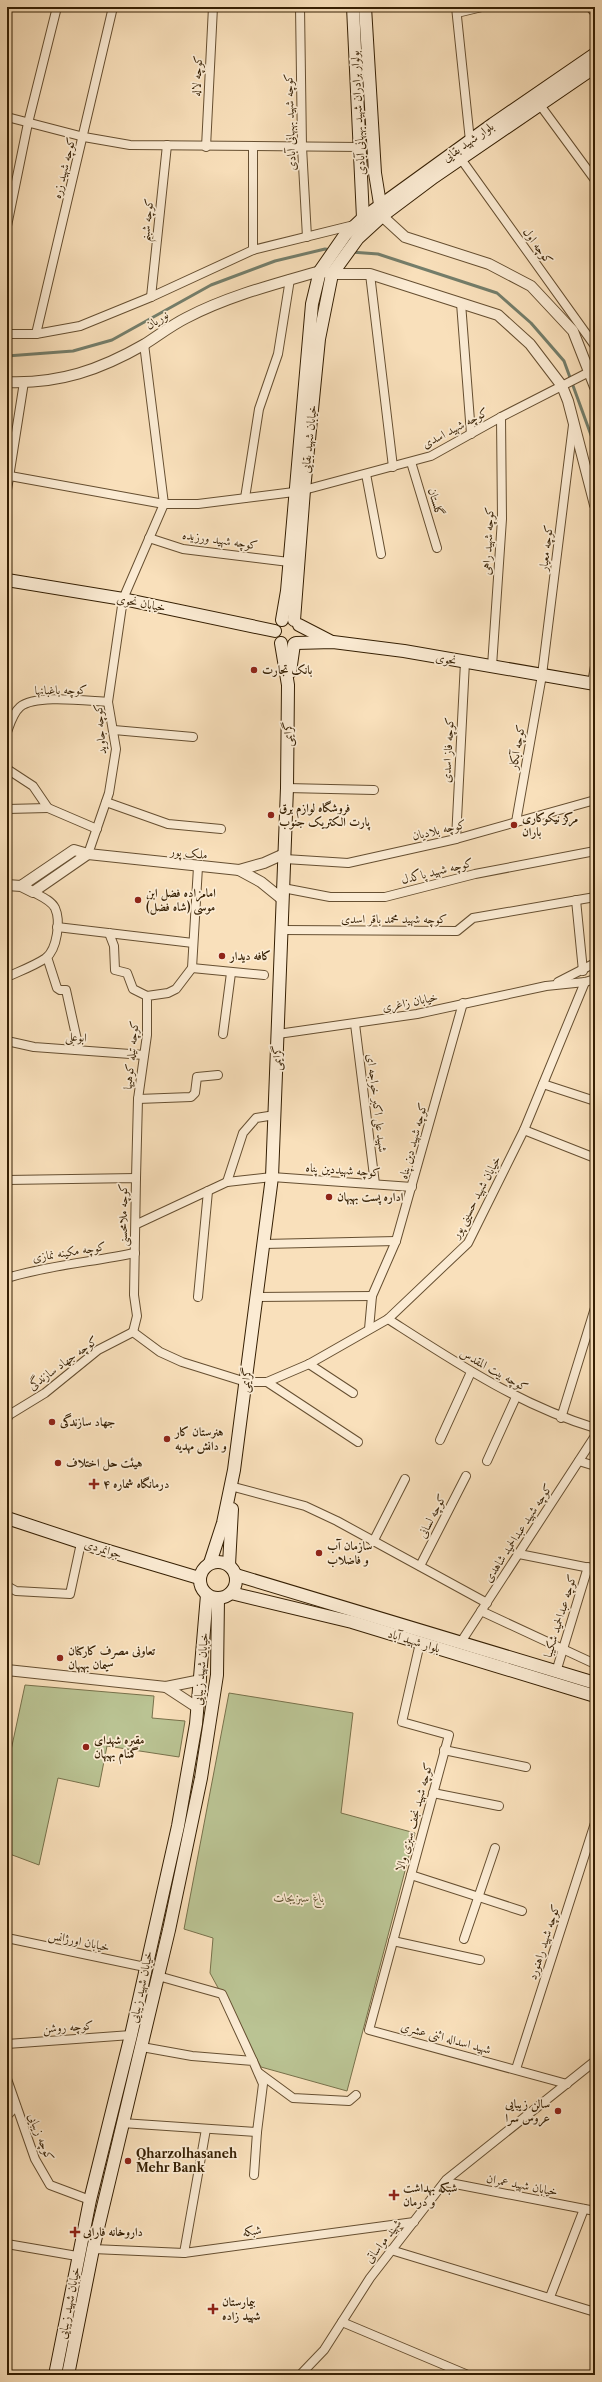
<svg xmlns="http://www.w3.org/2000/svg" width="602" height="2382" viewBox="0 0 602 2382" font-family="'Libre Caslon Text',Amiri,serif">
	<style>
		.green { fill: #bac393; stroke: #78714b }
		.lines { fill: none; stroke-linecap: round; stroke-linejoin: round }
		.stream { stroke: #747e6b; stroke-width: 3 }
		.minor-casing { stroke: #664f31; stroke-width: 10 }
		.tertiary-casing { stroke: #664f31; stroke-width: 12 }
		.secondary-casing { stroke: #351f03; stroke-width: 14 }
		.minor { stroke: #fbebd3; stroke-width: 8 }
		.tertiary { stroke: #fbebd3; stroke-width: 10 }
		.secondary { stroke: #fbebd3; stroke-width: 12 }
		.poi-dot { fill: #8f2418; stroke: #fbebd3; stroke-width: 1.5 }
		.labels { text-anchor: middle; stroke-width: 3.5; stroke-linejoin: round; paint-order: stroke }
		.street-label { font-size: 12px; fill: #351f03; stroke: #fbebd3 }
		.poi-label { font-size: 12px; font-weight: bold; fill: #351f03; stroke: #fbebd3; text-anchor: start }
		.park-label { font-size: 12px; font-style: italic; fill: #5d502e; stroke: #fbebd3 }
	</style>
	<rect width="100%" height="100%" fill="#f9e0bb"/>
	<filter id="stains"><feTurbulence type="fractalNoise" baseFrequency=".005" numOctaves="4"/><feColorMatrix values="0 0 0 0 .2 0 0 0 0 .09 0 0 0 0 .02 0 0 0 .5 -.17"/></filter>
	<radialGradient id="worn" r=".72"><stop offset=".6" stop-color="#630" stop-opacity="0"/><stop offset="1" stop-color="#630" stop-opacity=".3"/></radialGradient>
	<g class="green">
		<polygon points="25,1685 154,1696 152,1718 185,1721 179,1757 107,1746 99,1787 58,1778 39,1865 7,1853 7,1769"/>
		<polygon points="229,1693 353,1713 341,1813 415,1833 347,2091 261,2067 210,1973 213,1938 184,1929"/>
	</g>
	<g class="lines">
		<g class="stream">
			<polyline points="351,252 378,254 497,293 531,323 564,361 595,446"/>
			<polyline points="7,356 73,351 112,340 211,285 275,261 325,249 332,250"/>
		</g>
		<g class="minor-casing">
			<g id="minor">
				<polyline points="300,7 302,147 307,237"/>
				<polyline points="456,7 470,141"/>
				<polyline points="590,7 595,13"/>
				<polyline points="457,13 482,7"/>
				<polyline points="540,105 595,180"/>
				<polyline points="7,117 84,137 130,145 360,147"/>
				<polyline points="206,147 213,7"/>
				<polyline points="253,147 253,250"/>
				<polyline points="461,159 595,346"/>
				<polyline points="7,226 28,123 57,7"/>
				<polyline points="370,274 393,467"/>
				<polyline points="151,297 167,145"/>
				<polyline points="461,303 471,434"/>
				<polyline points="7,334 36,334 80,326 151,297 253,250 354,225"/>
				<polyline points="36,334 113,7"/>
				<polyline points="411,462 437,548"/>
				<polyline points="366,474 381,554"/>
				<polyline points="10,476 164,504 198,504 294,492"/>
				<polyline points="7,490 24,382"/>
				<polyline points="304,490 431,456 501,417 595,369"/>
				<polyline points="245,498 259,409 278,354 290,279"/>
				<polyline points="149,538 183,549 289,562"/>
				<polyline points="492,666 502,519 501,417"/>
				<polyline points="592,683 595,666"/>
				<polyline points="114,730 193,737"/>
				<path d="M 7,732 C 10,724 13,713 20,707 C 35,694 87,701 108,702"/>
				<polyline points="7,769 33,786 48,808 97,829"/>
				<polyline points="287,788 374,790"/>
				<polyline points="106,802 168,824 221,829"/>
				<polyline points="7,809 48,808"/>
				<polyline points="516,822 542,675 573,425"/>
				<polyline points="456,839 465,662"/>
				<polyline points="88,854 109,793 116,749 108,702 123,599 164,504 144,344"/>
				<polyline points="285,859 348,863 456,839 595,800"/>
				<polyline points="283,888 330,897 385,897 475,874 595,851"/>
				<polyline points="576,900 583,971"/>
				<polyline points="57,927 193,943"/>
				<polyline points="282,930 457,931 473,918 595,897"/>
				<polyline points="109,933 114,946 115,970 127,973 133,989 147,996"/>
				<polyline points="47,957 57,988 60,990 66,990 79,1049"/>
				<polyline points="192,968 264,975"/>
				<path d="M 7,977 C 20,971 34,966 46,958 C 57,949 61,921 55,908 C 51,900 40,896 33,892"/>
				<polyline points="558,982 595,963"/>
				<polyline points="355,1024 375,1184"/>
				<polyline points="223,1034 231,973"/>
				<polyline points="278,1034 417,1014 546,986 585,982 595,979"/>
				<polyline points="7,1041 34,1047 144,1055"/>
				<polyline points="543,1084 595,1101"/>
				<polyline points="138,1099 191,1097 195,1093 197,1077 218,1075"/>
				<polyline points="524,1130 595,1158"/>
				<polyline points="136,1178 138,1099 147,1035 147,996 168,993 176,989 192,968 198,867"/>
				<polyline points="7,1180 136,1178 134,1295 137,1316 133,1332"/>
				<polyline points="227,1182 243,1133 256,1118 275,1115"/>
				<polyline points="137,1224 227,1182 272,1177 412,1187"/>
				<polyline points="264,1244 396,1241"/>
				<path d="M 7,1278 C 49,1265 92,1262 135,1253"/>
				<polyline points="198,1297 208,1191"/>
				<polyline points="257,1297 372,1296"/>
				<path d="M 388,1319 C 455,1362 519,1405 595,1428"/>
				<polyline points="369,1329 372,1296 396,1241 463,1003"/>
				<polyline points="133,1332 160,1352 182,1362 246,1382 267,1382 309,1364 388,1319 468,1243 524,1130 585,982"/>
				<polyline points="309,1364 353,1393"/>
				<polyline points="267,1382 358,1442"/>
				<polyline points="561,1418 595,1308"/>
				<polyline points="7,1419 9,1415 45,1393 98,1350 133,1332"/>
				<polyline points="440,1440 471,1372"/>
				<polyline points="487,1461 516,1397"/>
				<polyline points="579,1461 595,1466"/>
				<polyline points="234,1487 305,1506 337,1521 487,1603"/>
				<polyline points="373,1542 405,1479"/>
				<polyline points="519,1554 595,1569"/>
				<polyline points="420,1566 466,1476"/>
				<polyline points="7,1586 16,1591 70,1594 81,1543"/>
				<polyline points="481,1611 595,1664"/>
				<polyline points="461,1642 595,1436"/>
				<polyline points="420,1643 402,1722 449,1735 369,2030 567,2084"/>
				<polyline points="556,1672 588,1567"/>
				<polyline points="444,1750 526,1767"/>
				<polyline points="433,1793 499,1806"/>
				<polyline points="411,1875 522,1911"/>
				<polyline points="7,1938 145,1967"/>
				<polyline points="464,1939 495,1848"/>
				<polyline points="393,1941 480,1960"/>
				<polyline points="158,1976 222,1994 253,2061"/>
				<polyline points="7,2044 131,2035"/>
				<polyline points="516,2069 595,1823"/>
				<polyline points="259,2073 293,2098 349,2101 356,2095"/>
				<polyline points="7,2079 35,2159 50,2185 90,2200"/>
				<polyline points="7,2116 16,2106"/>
				<polyline points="122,2123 257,2132 263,2084 253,2061 192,2056 142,2047"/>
				<polyline points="254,2175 257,2132"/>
				<polyline points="445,2182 595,2211"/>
				<polyline points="7,2244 77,2256"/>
				<polyline points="93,2249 184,2253 414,2222"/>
				<polyline points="391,2250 595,2312"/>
				<polyline points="184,2253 206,2129"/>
				<polyline points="550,2297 584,2209"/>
				<polyline points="342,2322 468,2375"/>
				<polyline points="300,2375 324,2350 370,2278 446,2180 595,2061"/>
			</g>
		</g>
		<g class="tertiary-casing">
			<g id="tertiary">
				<polyline points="381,209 382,216 405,237 489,264 531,286 573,331 595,387"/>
				<path d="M 7,382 C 59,384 100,370 145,344 C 159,335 172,325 186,318 C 228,296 275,284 320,271 L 332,274 L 370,274 L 498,315 L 530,344 L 562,386 L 568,401 L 595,505"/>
				<polyline points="88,854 239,870 264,863 284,854"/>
				<polyline points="239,870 261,882 282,899"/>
				<polyline points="7,885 21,886 33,892 88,854 74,850 21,886"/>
				<polyline points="7,1670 166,1687 201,1680"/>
				<polyline points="166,1687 198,1708"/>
			</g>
		</g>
		<g class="secondary-casing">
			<g id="secondary">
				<polyline points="353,7 363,218"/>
				<polyline points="365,7 375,173 380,204"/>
				<polyline points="7,580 123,599 275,631"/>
				<polyline points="282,620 287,591 312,304 320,271 345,235 363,218 493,124 595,54"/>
				<polyline points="294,620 304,490 319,339 332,274 358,238 382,216 434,177 595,67"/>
				<polyline points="299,625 330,641"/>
				<polyline points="296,643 333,642 404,651 595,684"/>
				<polyline points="290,672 294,644"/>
				<polyline points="7,1518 95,1547 199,1578"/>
				<circle cx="218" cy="1580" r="18"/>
				<polyline points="210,1563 223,1523 234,1470 272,1177 287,788 288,685 281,643"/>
				<polyline points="229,1565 232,1509"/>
				<polyline points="236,1575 595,1683"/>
				<polyline points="231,1593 352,1622 595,1696"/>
				<polyline points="55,2375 90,2200 131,2035 178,1826 196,1724 207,1595"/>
				<polyline points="68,2375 93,2249 169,1930 201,1778 217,1675 218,1598"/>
			</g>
		</g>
		<use href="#minor" class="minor"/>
		<use href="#tertiary" class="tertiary"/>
		<use href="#secondary" class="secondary"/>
	</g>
	<g class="poi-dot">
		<circle cx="254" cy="670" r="4"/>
		<circle cx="271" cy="815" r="4"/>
		<circle cx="514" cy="825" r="4"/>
		<circle cx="138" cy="900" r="4"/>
		<circle cx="222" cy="956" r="4"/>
		<circle cx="329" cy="1197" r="4"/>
		<circle cx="52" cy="1422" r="4"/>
		<circle cx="167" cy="1439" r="4"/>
		<circle cx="58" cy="1463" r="4"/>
		<path d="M92 1478h4v4h4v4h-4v4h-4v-4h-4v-4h4z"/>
		<circle cx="319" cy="1553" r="4"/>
		<circle cx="60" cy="1658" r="4"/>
		<circle cx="86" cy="1747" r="4"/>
		<circle cx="558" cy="2111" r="4"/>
		<circle cx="128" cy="2161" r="4"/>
		<path d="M392 2189h4v4h4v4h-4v4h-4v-4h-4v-4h4z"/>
		<path d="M73 2226h4v4h4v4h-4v4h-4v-4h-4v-4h4z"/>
		<path d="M211 2303h4v4h4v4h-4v4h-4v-4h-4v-4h4z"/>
	</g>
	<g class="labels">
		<g class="street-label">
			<text transform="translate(197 76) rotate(-87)" y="4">کوچه لاله</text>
			<text transform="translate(358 113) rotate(-93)" y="4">بولوار برادران شهید بهبهانی آبادی</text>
			<text transform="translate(290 122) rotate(-92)" y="4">کوچه شهید بهبهانی آبادی</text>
			<text transform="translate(468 142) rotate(-35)" y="4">بلوار شهید بقایی</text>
			<text transform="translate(64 168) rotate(-76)" y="4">کوچه شهید زره</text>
			<text transform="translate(147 220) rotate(-84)" y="4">کوچه شبنم</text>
			<text transform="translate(538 246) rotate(54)" y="4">کوچه اول</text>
			<text transform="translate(157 320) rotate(-33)" y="4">نوریان</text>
			<text transform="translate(455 428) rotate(-28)" y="4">کوچه شهید اسدی</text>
			<text transform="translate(309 439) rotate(-84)" y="4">خیابان شهید بقایی</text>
			<text transform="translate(436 502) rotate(73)" y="4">گلستان</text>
			<text transform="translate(220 540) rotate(8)" y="4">کوچه شهید ورزیده</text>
			<text transform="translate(488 541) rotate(-87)" y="4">کوچه شهید راهی</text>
			<text transform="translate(546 548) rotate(-83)" y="4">کوچه معیار</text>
			<text transform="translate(141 603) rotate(11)" y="4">خیابان نحوی</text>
			<text transform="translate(446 659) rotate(10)" y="4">نحوی</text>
			<text transform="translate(61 690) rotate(-1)" y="4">کوچه باغبانها</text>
			<text transform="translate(100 729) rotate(-95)" y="4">کوچه جاوید</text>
			<text transform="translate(288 734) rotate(-90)" y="4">گرایمی</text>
			<text transform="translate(517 747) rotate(-80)" y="4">کوچه آبکار</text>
			<text transform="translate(448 750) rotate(-87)" y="4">کوچه فاز اسدی</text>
			<text transform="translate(439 830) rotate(-13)" y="4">کوچه بلادیان</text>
			<text transform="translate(189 853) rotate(6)" y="4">ملک پور</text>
			<text transform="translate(437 871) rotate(-14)" y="4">کوچه شهید پاکدل</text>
			<text x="394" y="923">کوچه شهید محمد باقر اسدی</text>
			<text transform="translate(410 1002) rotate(-11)" y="4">خیابان زاغری</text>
			<text transform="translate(76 1037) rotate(4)" y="4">ابوعلی</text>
			<text transform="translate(131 1055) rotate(-84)" y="4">کوچه تیله کوهیها</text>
			<text transform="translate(277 1058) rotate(-88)" y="4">گرایمی</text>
			<text transform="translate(377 1103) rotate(83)" y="4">شهید علی اکبر خواجه ای</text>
			<text transform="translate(413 1141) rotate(-75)" y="4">کوچه شهید دین پناه</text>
			<text transform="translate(343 1170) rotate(4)" y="4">کوچه شهیددین پناه</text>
			<text transform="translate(476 1197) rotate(-62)" y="4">خیابان شهید حسینی پور</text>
			<text transform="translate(123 1215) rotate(-90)" y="4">کوچه ملامحسنی</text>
			<text transform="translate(69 1252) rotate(-9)" y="4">کوچه مکینه نمازی</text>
			<text transform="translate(63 1363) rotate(-36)" y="4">کوچه جهاد سازندگی</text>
			<text transform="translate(494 1370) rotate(29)" y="4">کوچه بیت المقدس</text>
			<text transform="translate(246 1380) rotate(-82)" y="4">گرایمی</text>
			<text transform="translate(432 1516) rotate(-63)" y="4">کوچه لسانی</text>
			<text transform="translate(518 1533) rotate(-57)" y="4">کوچه شهید عبدالحمید شاهدی</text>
			<text transform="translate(103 1549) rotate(17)" y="4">جوانمردی</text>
			<text transform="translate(560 1616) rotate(-73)" y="4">کوچه عبدالحمید شکیبا</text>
			<text transform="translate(414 1641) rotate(17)" y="4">بلوار شهید آباد</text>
			<text transform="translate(201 1669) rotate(-85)" y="4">خیابان شهید زیبایی</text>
			<text transform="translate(414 1817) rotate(-75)" y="4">کوچه شهید نجف سبزی والا</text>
			<text transform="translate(79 1941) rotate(12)" y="4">خیابان اورژانس</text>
			<text transform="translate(544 1942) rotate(-72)" y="4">کوچه شهید راهنورد</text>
			<text transform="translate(141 1987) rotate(-78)" y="4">خیابان شهید زیبایی</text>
			<text transform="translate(68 2027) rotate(-4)" y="4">کوچه روشن</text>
			<text transform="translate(446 2038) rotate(15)" y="4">شهید اسداله اثنی عشری</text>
			<text transform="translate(41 2137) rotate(68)" y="4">کوچه زیبایی</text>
			<text transform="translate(522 2185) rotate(11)" y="4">خیابان شهید عمران</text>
			<text transform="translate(252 2231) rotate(-8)" y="4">شبکه</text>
			<text transform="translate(383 2241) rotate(-52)" y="4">شهید مواساتی</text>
			<text transform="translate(69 2303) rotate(-79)" y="4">خیابان شهید زیبایی</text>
		</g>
		<g class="poi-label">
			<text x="262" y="674">بانک تجارت</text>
			<text x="279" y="812">فروشگاه لوازم برق<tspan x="279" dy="14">پارت الکتریک جنوب</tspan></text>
			<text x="522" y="822">مرکز نیکوکاری<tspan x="522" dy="14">باران</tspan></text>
			<text x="146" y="897">امامزاده فضل ابن<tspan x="146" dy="14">موسی (شاه فضل)</tspan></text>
			<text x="230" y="960">کافه دیدار</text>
			<text x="337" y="1201">اداره پست بهبهان</text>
			<text x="60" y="1426">جهاد سازندگی</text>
			<text x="175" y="1436">هنرستان کار<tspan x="175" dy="14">و دانش مهدیه</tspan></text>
			<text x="66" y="1467">هیئت حل اختلاف</text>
			<text x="103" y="1488">درمانگاه شماره ۴</text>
			<text x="327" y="1550">سازمان آب<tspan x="327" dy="14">و فاضلاب</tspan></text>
			<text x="68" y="1655">تعاونی مصرف کارکنان<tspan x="68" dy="14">سیمان بهبهان</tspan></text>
			<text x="94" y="1744">مقبره شهدای<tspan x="94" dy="14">گمنام بهبهان</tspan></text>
			<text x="550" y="2108" text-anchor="end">سالن زیبایی<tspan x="550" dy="14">عروس سرا</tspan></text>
			<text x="136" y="2158">Qharzolhasaneh<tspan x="136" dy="14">Mehr Bank</tspan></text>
			<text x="403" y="2192">شبکه بهداشت<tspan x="403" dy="14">و درمان</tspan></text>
			<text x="83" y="2236">داروخانه فارابی</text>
			<text x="222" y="2306">بیمارستان<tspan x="222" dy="14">شهید زاده</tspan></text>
		</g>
		<g class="park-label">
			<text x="299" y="1902">باغ سبزیجات</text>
		</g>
	</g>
	<rect width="602" height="2382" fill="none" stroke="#f9e0bb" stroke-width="24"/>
	<rect x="8" y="8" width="586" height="2366" fill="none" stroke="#351f03" stroke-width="2"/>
	<rect x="12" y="12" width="578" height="2358" fill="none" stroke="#351f03"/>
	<rect width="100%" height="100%" filter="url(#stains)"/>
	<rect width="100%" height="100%" fill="url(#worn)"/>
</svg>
